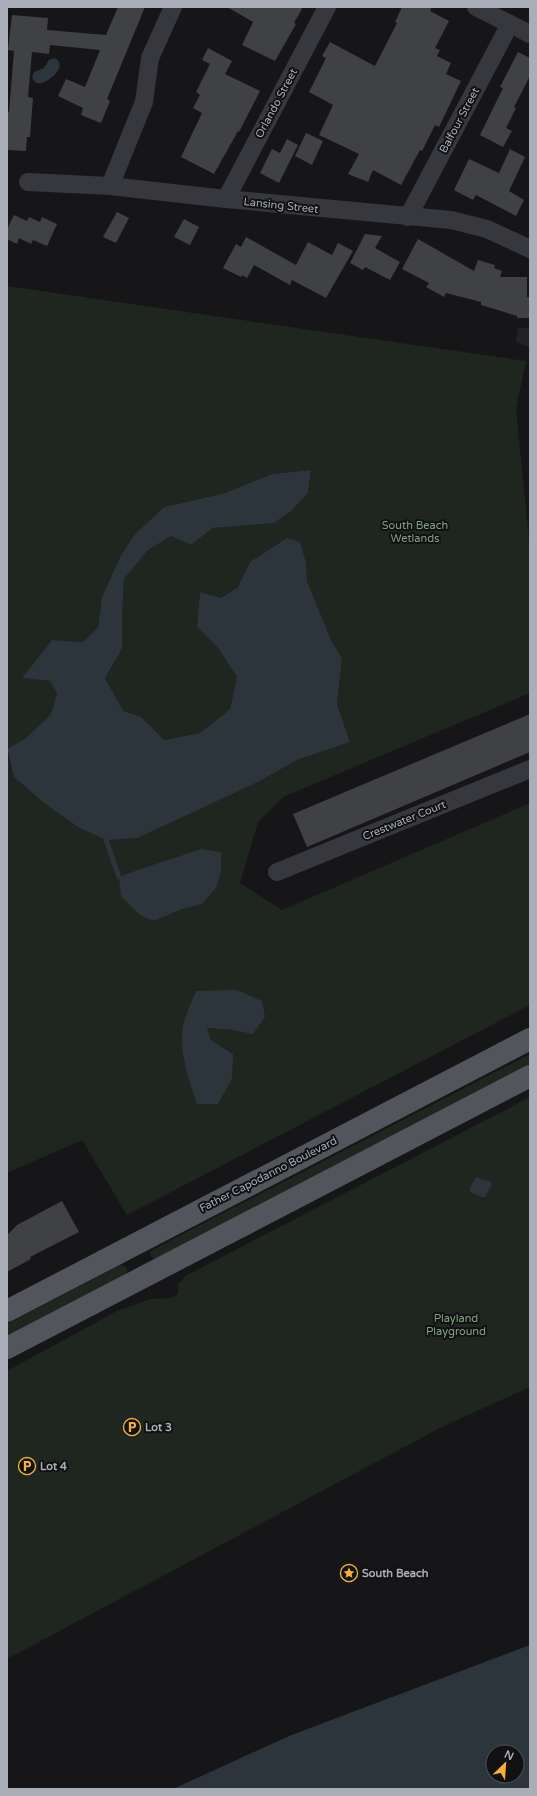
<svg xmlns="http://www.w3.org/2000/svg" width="537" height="1796" viewBox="0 0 537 1796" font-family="'Varela Round',sans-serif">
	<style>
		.built { fill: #222225 }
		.green { fill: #1e261f; fill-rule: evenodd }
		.water { fill: #2c353c; fill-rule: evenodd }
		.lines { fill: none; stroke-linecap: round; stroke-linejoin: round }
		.stream { stroke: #2c353c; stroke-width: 5 }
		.building { fill: #404145 }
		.minor { stroke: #37383d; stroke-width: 18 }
		.major { stroke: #53555c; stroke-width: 22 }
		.labels { text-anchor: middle; stroke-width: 4; stroke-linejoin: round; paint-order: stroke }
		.street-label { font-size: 11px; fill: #a8adb8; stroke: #111113 }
		.park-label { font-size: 11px; fill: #7fa381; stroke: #111113 }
		.poi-label { font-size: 11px; font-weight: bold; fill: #a8adb8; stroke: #111113; text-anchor: start }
	</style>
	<rect width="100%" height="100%" fill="#161618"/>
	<polygon class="built" points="518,328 530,328 530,348 516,342"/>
	<g class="green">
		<path d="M 7,286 L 526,361 L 516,409 L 530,550 L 530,693 L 283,797 L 258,822 L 240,883 L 282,910 L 530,803 L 530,1005 L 127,1215 L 82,1140 L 7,1173 L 7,752 L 14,777 L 44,803 L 78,827 L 205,806 L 258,782 L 297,760 L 350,742 L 337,704 L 342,658 L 332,642 L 307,581 L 306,563 L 250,562 L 238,587 L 221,598 L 200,592 L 197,627 L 218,648 L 237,677 L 230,709 L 200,733 L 164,740 L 141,718 L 123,712 L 105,678 L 122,649 L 122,620 L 124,579 L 147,551 L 171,536 L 191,545 L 213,528 L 274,523 L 308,493 L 311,470 L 272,474 L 225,493 L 164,507 L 135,534 L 121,555 L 102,597 L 98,627 L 83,642 L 52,640 L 22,678 L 50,681 L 57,694 L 51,714 L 26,738 L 7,749 ZM 201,849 L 202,904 L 182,908 L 154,921 L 120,877 L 140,869 ZM 196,991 L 253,1033 L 232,1030 L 207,1028 L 211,1040 L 233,1054 L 181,1035 Z"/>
		<polygon points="530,1054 530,1065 158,1258 154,1259 151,1256 150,1252 154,1249"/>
		<polygon points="530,1097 530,1387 442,1427 7,1659 7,1371 117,1311 150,1299 171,1298 178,1294 178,1284 187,1275"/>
		<polygon points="120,1265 127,1268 127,1272 125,1275 7,1336 7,1324"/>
	</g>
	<g class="water">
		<path d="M 54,58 C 71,65 45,87 36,83 L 32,78 L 34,72 L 44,68 L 49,60 Z"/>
		<polygon points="311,470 308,493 292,510 274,523 213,528 191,545 171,536 147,551 124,579 122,620 122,649 105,678 123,711 141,717 164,740 200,733 230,709 237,677 218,648 197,627 200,592 221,598 238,587 250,562 287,538 300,542 306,563 307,581 332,642 342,658 337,704 350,742 297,760 258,782 137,838 106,840 78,827 44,803 14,777 7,749 26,738 51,714 57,694 50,681 22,678 52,640 83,642 98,627 102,597 121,555 135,534 164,507 225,493 272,474"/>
		<polygon points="201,849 221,852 221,872 216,888 202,904 182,909 154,921 140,915 121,896 119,877 140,869"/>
		<path d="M 237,990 L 262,1001 L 265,1017 L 253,1034 L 232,1030 L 207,1028 L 211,1040 L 233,1054 L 232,1078 L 218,1104 L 197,1104 C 190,1082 181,1059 182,1035 C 182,1020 191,1004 196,991 Z"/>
		<polygon points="476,1177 491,1182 491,1186 485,1197 482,1197 470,1192 470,1188"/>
		<path d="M 530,1645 L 530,1789 L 173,1789 L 289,1736 ZM 493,1752 L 517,1752 L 517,1776 L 493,1776 Z"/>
	</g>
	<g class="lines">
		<polyline class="stream" points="106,840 119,877"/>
	</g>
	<g class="building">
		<polygon points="118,7 145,7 107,99 110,101 101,123 81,115 83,108 58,96 66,79 85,87 100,50 50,45 49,54 32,52 28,97 33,98 30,137 27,137 26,151 7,150 7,112 9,112 14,51 8,50 12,15 48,18 47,30 106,35"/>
		<polygon points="227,7 303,7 294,23 296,24 275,61 242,45 253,22"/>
		<polygon points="402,7 432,7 430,11 449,21 435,48 440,50 437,56 451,63 446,74 461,81 439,127 435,125 422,151 420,150 401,185 373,170 368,182 348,174 359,154 319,135 333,105 309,92 326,58 322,56 330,42 375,66 397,23 395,22"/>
		<polygon points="208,48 232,61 225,74 260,91 239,132 238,131 214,174 181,157 202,113 193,108 200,95 196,92 210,64 202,60"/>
		<polygon points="518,52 530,58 530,76 514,107 516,108 506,128 512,131 503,147 480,135 503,88 500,87"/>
		<polygon points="306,133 323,141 312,165 295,156"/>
		<polygon points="287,139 298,145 279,183 260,173 272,149 280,153"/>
		<polygon points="510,149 525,157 509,191 524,200 516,216 476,195 473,200 454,190 469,159 499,173"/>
		<polygon points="117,212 129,218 116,243 103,237"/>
		<polygon points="14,215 27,221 29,217 40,222 42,217 57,224 47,246 33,240 31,244 19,238 17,244 7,239 7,229"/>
		<polygon points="184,219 199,227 190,245 174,237"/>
		<polygon points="365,234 382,236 375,248 400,262 390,280 365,267 363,270 350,263"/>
		<polygon points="246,237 296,265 308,242 332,255 338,243 353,251 326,298 292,280 290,285 254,265 247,278 242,275 241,277 223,268 236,244 241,247"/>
		<polygon points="418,239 474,271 478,260 495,265 494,268 502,271 500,277 527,277 527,297 530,297 530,318 517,318 517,316 481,305 481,302 446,293 444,297 426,287 429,283 402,269"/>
		<polygon points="530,714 530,752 307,847 293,814"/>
		<polygon points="62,1201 79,1232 30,1257 31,1259 7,1272 7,1235 17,1225"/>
	</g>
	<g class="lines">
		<g class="minor">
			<polyline points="476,7 530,34"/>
			<polyline points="28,182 110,186 226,199 451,220 487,229 530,249"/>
			<polyline points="110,186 144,102 150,58 173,7"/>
			<polyline points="226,199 327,7"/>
			<polyline points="408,217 510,24"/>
			<polyline points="277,872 530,769"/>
		</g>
		<g class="major">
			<polyline points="7,1311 530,1039"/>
			<polyline points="7,1348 530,1076"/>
		</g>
	</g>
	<defs>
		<g id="parking-ring" transform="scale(0.9)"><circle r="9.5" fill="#111113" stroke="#f2b134" stroke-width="1.5"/><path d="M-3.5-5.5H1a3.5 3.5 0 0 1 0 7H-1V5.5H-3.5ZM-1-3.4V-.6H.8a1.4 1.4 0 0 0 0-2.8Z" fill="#f2b134"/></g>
		<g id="sight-ring" transform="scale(0.9)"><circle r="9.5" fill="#111113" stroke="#f2b134" stroke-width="1.5"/><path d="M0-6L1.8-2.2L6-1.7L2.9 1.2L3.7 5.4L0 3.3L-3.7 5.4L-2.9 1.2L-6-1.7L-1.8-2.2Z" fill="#f2b134"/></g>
	</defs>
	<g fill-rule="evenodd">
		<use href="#parking-ring" x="132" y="1427"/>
		<use href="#parking-ring" x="27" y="1466"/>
		<use href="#sight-ring" x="349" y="1573"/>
	</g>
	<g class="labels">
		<g class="street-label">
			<text transform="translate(276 103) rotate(-62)" y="4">Orlando Street</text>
			<text transform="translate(459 120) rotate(-62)" y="4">Balfour Street</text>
			<text transform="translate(281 205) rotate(6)" y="4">Lansing Street</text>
			<text transform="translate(404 820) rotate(-22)" y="4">Crestwater Court</text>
			<text transform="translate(268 1174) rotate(-27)" y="4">Father Capodanno Boulevard</text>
		</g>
		<g class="park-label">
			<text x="415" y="529">South Beach<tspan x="415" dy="13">Wetlands</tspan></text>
			<text x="456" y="1322">Playland<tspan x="456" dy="13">Playground</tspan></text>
		</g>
		<g class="poi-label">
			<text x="145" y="1431">Lot 3</text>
			<text x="40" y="1470">Lot 4</text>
			<text x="362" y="1577">South Beach</text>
		</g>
	</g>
	<rect width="537" height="1796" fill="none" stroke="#a8adb8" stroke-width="16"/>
	<g transform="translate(505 1764) rotate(25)"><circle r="19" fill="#111113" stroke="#4d4f55"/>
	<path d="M0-3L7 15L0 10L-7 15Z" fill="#f2b134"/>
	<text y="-6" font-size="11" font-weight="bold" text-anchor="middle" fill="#a8adb8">N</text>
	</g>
</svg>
